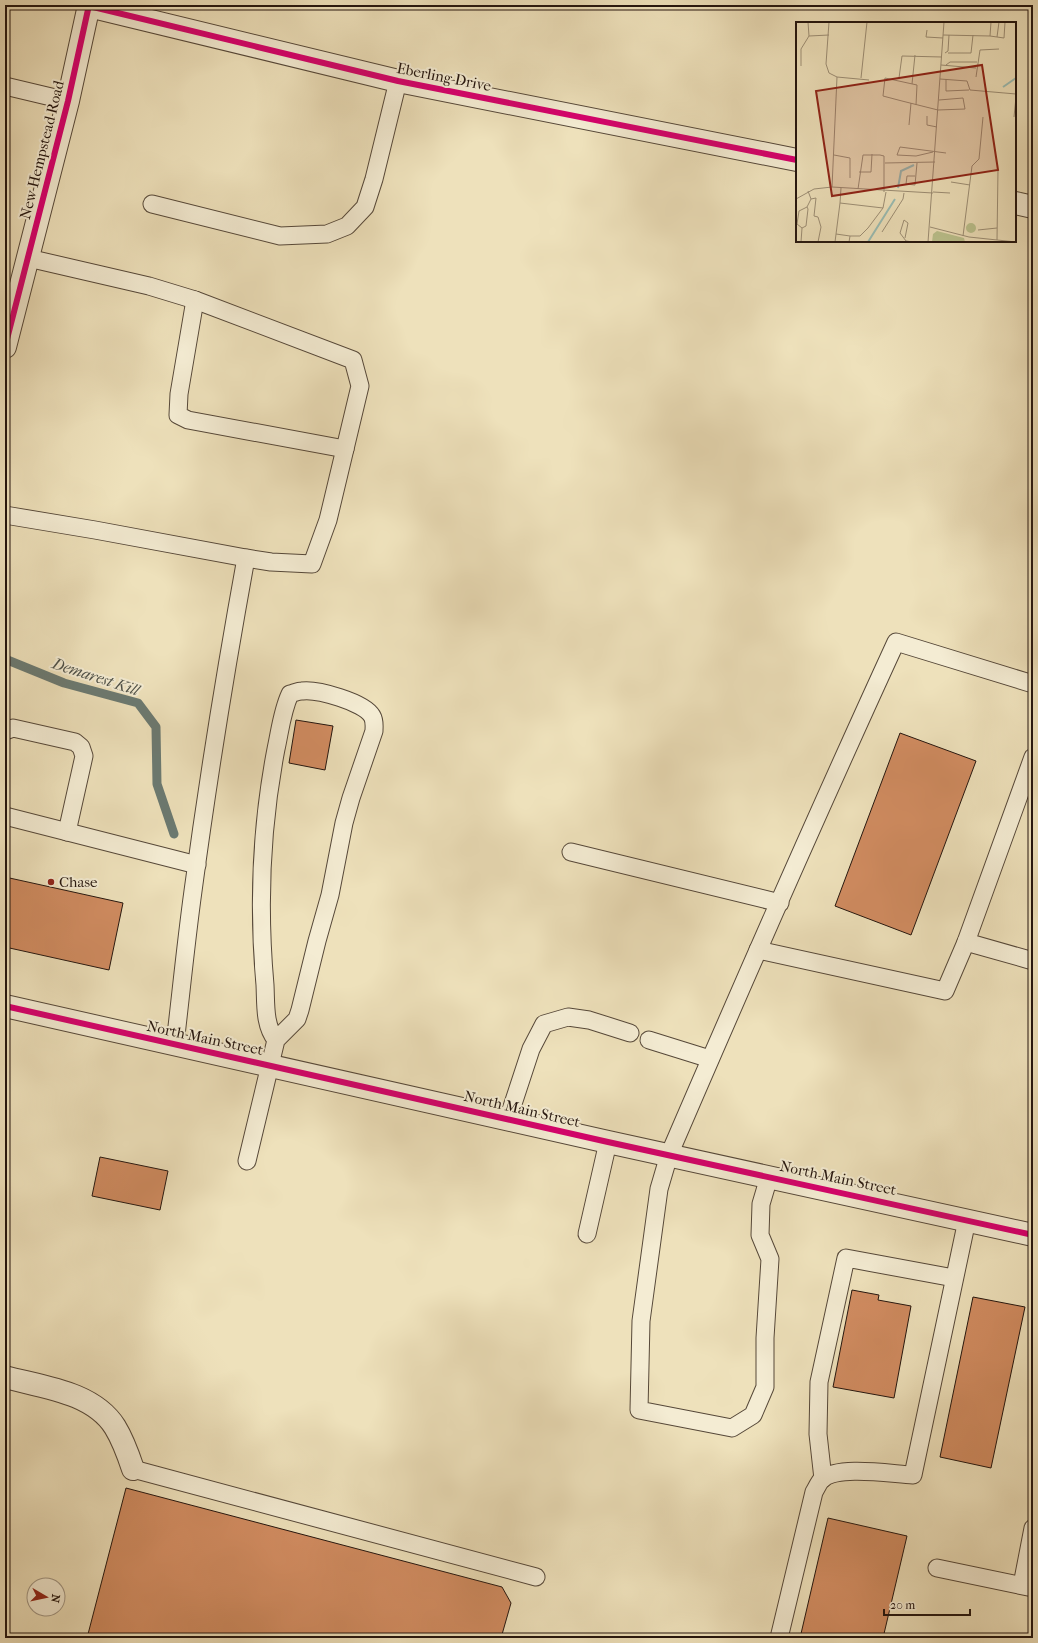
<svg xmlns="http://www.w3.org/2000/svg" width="1038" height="1643" viewBox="0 0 1038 1643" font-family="'IM FELL French Canon',serif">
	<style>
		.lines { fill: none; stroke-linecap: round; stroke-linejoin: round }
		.stream { stroke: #6b7a72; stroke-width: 9 }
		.building { fill: #d18c61; stroke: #24150e }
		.service-casing { stroke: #564839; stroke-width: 19 }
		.minor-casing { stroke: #564839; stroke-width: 24 }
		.tertiary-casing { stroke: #564839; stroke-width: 24 }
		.service { stroke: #f4ecd3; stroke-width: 17 }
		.minor { stroke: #f4ecd3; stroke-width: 22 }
		.tertiary { stroke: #f4ecd3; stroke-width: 22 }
		.cycleway-casing { stroke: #f4ecd3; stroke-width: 8 }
		.cycleway { stroke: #d6006c; stroke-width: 6 }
		.poi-dot { fill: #8f2418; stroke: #f4ecd3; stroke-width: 1.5 }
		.labels { text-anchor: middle; stroke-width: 4; stroke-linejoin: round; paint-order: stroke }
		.street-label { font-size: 15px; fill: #24150e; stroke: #f4ecd3 }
		.poi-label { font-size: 15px; fill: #24150e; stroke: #f4ecd3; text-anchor: start }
		.water-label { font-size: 16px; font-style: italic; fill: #4d5048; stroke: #f4ecd3 }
		.inset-river { fill: none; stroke: #9abdb4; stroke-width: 2 }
		.inset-road { fill: none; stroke: #9d8f76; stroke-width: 1 }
		.view { fill: #8f2418; fill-opacity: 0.15; stroke: #8f2418; stroke-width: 2 }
		.inset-edge { fill: none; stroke: #24150e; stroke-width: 2 }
	</style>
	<rect width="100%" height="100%" fill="#eee1bb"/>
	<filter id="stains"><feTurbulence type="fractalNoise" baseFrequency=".005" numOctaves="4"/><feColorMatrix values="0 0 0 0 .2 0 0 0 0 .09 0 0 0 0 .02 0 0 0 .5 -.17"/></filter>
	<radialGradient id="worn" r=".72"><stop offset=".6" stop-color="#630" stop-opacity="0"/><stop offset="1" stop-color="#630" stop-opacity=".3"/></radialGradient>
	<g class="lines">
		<polyline class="stream" points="5,659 64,683 138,703 156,727 157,784 174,834"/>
	</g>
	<g class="building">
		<polygon points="296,720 333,726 325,770 289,763"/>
		<polygon points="900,733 976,761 911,935 835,906"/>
		<polygon points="5,877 123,903 109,970 5,947"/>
		<polygon points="100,1157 168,1171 160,1210 92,1196"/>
		<polygon points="852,1290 879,1295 878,1300 911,1306 894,1398 833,1387"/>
		<polygon points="973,1297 1025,1307 991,1468 940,1457"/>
		<polygon points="126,1488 502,1587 511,1603 501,1638 87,1638"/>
		<polygon points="828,1518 907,1536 883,1638 800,1638"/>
	</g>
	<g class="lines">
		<g class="service-casing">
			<g id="service">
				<polyline points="5,86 68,101"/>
				<polyline points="152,204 280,236 327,234 347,226 365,207 374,179 398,81"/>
				<polyline points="195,300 179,394 178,415 188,420 345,449"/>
				<polyline points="5,515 95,530 246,558 271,562 312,564 328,520 360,386 353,360 195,300 149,286 28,258"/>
				<polyline points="5,731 13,728 75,742 81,747 84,756 67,832"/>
				<polyline points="5,816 197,865"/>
				<polyline points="571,852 780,903"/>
				<polyline points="966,942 1033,961"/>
				<polyline points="758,950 945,991 966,942 1033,757"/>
				<polyline points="649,1040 710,1059"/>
				<path d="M 175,1044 C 181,993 186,942 193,891 C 208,779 226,668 246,558"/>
				<polyline points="508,1119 531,1049 544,1024 568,1017 589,1020 630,1033"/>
				<path d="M 247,1161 L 276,1040 L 297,1019 L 300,1010 L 317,941 L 330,895 L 344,823 L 351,798 L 374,731 C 374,726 375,721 372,716 C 364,702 317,689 302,691 C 298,691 294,693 290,694 C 282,711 280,731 276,749 C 261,827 258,907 265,985 C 266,1004 264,1025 276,1040"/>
				<path d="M 769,1177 L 761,1204 L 760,1235 L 770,1259 L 765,1338 L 765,1387 L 753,1415 L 732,1428 L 639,1410 L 641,1321 L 659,1189 L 669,1155 C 743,983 818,812 896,642 L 1033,684"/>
				<polyline points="587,1234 608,1142"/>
				<polyline points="133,1469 536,1577"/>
				<polyline points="823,1479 818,1434 819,1382 846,1258 954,1278"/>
				<polyline points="937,1568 1033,1588"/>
				<polyline points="1022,1585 1033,1528"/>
				<path d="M 779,1638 L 814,1492 C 816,1489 819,1482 822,1479 C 839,1465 891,1474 913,1475 L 967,1220"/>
			</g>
		</g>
		<g class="minor-casing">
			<g id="minor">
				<polyline points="89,6 398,81 797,160"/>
				<polyline points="1015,203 1033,207"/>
				<path d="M 5,1377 C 42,1387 93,1392 115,1427 C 123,1440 128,1454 133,1469"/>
			</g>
		</g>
		<g class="tertiary-casing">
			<g id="tertiary">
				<polyline points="5,347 68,101 89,5"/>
				<polyline points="5,1006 608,1142 1033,1235"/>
			</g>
		</g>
		<use href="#service" class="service"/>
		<use href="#minor" class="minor"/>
		<use href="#tertiary" class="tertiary"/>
		<g class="cycleway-casing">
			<g id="cycleway">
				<polyline points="89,6 398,81 797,160"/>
				<polyline points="5,347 68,101 89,5"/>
				<polyline points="5,1006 608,1142 1033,1235"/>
			</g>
		</g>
		<use href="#cycleway" class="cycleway"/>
	</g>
	<circle class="poi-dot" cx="51" cy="882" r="4"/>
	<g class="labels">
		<g class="street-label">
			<text transform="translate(444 77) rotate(11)" y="5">Eberling Drive</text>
			<text transform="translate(42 150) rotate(-76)" y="5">New Hempstead Road</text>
			<text transform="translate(205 1038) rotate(12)" y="5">North Main Street</text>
			<text transform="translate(522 1109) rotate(13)" y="5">North Main Street</text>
			<text transform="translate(838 1178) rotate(12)" y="5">North Main Street</text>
		</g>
		<g class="poi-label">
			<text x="59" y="887">Chase</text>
		</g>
		<g class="water-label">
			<text transform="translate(96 676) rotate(18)" y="6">Demarest Kill</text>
		</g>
	</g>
	<g transform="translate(796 22)">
		<rect width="220" height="220" fill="#eee1bb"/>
		<path d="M170 206a5 5 0 1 1 10 0a5 5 0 1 1-10 0ZM 141,209 L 168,216 L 169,220 L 136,220 L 137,212 Z" fill="#bbc28e"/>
		<path class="inset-river" d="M 207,65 L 220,56M 102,166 L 105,149 L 118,143M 72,220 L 99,177"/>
		<path class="inset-road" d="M 12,0 L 13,14M 33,0 L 30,42 L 33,51 L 41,55 L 36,165M 131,8 L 130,15 L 147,16M 147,13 L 194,14 L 195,0M 194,14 L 201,15 L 203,0M 201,15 L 208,16 L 209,0M 149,31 L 152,29 L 153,13M 152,31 L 175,31 L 177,13M 145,43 L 180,46M 150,43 L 154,40 L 181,40M 5,44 L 5,27 L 13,14 L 33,13M 41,55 L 73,58M 180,55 L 184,28 L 203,27M 65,56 L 71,0M 103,56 L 106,34 L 146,35M 144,57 L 171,59 L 174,68 L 220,72M 150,57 L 150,69 L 173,68M 116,62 L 119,33M 120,83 L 121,63 L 89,56 L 87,74 L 106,79 L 142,88 L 169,87 L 167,76 L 143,78M 131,94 L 131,103 L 141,105M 218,95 L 220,75M 113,103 L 115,81M 137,130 L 120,134 L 101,133 L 104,125 L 150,131M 38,133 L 54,136 L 54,156M 89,141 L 139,140M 63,150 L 75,150 L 76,132M 119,154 L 111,154 L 110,162 L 119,163 L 121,141M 155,160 L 174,163M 45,166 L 44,181 L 87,186 L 90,170M 62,167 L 67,133 L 84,133 L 88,134 L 88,170M 12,169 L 15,177 L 20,176 L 18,194 L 22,195 L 25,205 L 22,220M 137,170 L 154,171M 0,177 L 18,167 L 36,165 L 137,171M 134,205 L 173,215 L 220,220M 6,206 L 10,204 L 12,187 L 11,185M 182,208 L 201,206M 86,210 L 107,177 L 108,171M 40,212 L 54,214M 167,214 L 176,144 L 183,137 L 187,95M 109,216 L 112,201 L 108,198 L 104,211 L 110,219 L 117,220M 201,218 L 202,147M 5,220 L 6,206 L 1,202 L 3,189 L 11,185 L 15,177M 39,220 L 44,181M 53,220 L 54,214 L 64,214 L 72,206 L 87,186M 132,220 L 148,0"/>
		<path class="view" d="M 186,43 L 202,148 L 36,174 L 20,69 Z"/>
		<rect width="220" height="220" class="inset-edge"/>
	</g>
	<rect width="1038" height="1643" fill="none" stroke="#eee1bb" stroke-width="20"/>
	<rect x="6" y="6" width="1026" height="1631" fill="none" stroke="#24150e" stroke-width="2"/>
	<rect x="10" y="10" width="1018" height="1623" fill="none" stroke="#24150e"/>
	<g transform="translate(46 1597) rotate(99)"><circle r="19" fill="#f4ecd3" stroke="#a19684"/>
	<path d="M0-3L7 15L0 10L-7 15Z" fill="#8f2418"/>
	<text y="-6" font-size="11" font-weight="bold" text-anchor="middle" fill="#24150e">N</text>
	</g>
	<path d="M884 1609v6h86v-6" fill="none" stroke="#24150e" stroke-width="2"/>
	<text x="890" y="1609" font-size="12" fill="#24150e" stroke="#f4ecd3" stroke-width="3" paint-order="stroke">20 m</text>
	<rect width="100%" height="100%" filter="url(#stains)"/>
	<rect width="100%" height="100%" fill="url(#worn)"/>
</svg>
